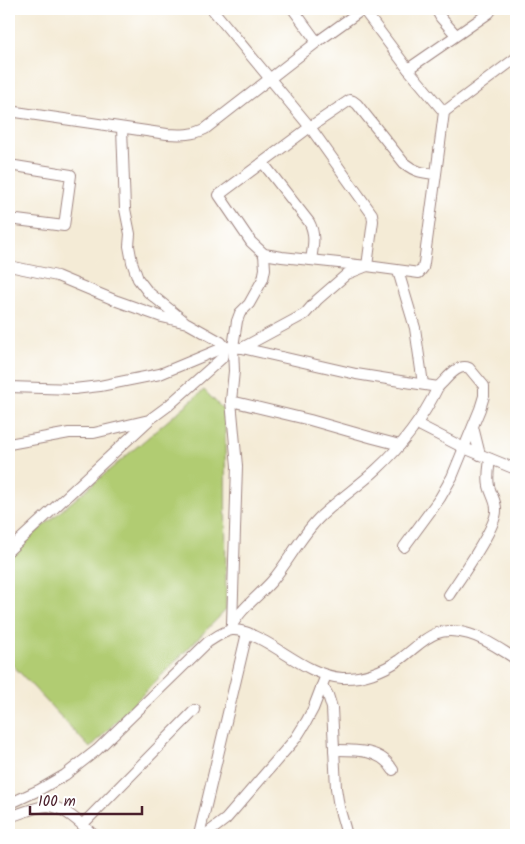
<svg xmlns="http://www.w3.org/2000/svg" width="525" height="844" viewBox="0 0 525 844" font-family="Kalam,sans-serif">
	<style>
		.green { fill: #b1cc72; stroke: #7e764e }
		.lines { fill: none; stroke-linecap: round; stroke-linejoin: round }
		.minor-casing { stroke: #9f8580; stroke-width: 12 }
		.minor { stroke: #fff; stroke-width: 10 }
	</style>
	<rect width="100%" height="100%" fill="#fff"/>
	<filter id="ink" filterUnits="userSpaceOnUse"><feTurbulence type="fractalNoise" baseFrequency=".02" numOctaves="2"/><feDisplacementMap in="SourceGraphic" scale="10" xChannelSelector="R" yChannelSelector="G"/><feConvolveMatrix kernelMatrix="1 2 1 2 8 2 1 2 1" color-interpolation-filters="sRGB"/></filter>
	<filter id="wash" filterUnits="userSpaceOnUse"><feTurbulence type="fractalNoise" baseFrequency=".0096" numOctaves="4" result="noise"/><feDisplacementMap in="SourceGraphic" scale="20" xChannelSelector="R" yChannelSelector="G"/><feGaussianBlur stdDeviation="1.12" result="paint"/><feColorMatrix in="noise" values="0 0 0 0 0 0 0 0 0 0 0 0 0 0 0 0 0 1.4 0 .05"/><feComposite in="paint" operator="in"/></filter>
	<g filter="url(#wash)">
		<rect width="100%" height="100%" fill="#f4ebd6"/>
		<polygon class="green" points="204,390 225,411 226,610 90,748 9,661 9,555"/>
	</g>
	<g filter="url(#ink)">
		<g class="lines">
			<g class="minor-casing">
				<g id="minor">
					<polyline points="212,9 310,127 372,214 373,221 367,266 347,274 317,300 305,314 242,348"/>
					<polyline points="293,9 317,42"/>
					<polyline points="436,9 441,18 456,35"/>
					<polyline points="408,69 489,13 492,9"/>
					<path d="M 9,111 L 167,134 C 181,135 193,135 205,129 L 317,42 L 363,9 L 408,69 L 444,112 L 436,174 L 424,263 L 423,268 L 419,273 L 367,266 L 282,257 L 264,254 L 251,242 L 219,195 L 310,127 L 350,100 L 353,101 L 357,104 L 404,163 C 415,172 423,173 436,174"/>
					<polyline points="444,112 516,58"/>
					<polyline points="122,128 125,209 130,234 129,246 132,262 138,279 148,292 184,321"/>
					<path d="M 263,163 L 309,222 C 316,234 313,247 311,260"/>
					<polyline points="9,165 71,175 64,226 9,219"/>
					<polyline points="9,266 57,276 117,301 162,317 187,323 221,342 225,347 222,358 168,406 149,420 94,433 69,433 9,444"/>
					<polyline points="398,271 415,328 423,384"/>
					<path d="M 9,387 L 74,389 L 100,386 L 160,374 L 225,347 L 242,348 L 356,374 L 438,387 C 423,418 402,446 377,469 C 359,486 337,500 319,518 C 300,537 289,561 272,581 C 258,597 238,610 230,630"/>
					<polyline points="231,401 310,420 373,438 400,445"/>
					<polyline points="417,424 464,448 513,468"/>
					<polyline points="473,427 480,455"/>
					<path d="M 404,547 L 440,498 L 452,477 L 480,409 L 484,396 L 484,386 L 469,368 C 457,363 447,379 438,387"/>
					<polyline points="9,550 148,421"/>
					<path d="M 449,595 C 460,578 496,528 496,511 C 497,502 491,495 489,486 C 487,477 489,468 490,459"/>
					<polyline points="232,625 237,466 231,401 234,371 233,347 237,321 240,313 249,304 263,279 265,269 264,254"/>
					<polyline points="321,687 325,690 328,695 332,708 336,788 339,807 347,835"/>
					<path d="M 334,750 C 355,750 381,749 393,770"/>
					<path d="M 9,804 L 39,790 L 65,775 L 97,750 L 208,642 C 215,638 223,631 232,630 C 243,629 254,636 264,641 C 288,654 313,676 342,678 C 362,679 383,671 399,660 C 425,641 433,624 469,634 C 487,639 501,650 516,659"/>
					<path d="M 9,817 C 20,814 37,806 47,806 C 63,805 83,826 94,835"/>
					<polyline points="82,825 195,710"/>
					<polyline points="199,835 247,633"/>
					<polyline points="205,835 226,819 296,738 306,722 313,709 326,675"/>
				</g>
			</g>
			<use href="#minor" class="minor"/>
		</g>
	</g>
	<rect width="525" height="844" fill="none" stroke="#fff" stroke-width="30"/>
	<path d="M30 806v8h112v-8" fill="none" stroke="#4a1f2b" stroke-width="2.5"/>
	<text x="38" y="806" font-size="15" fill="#4a1f2b" stroke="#ffffff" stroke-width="4" paint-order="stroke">100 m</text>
</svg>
